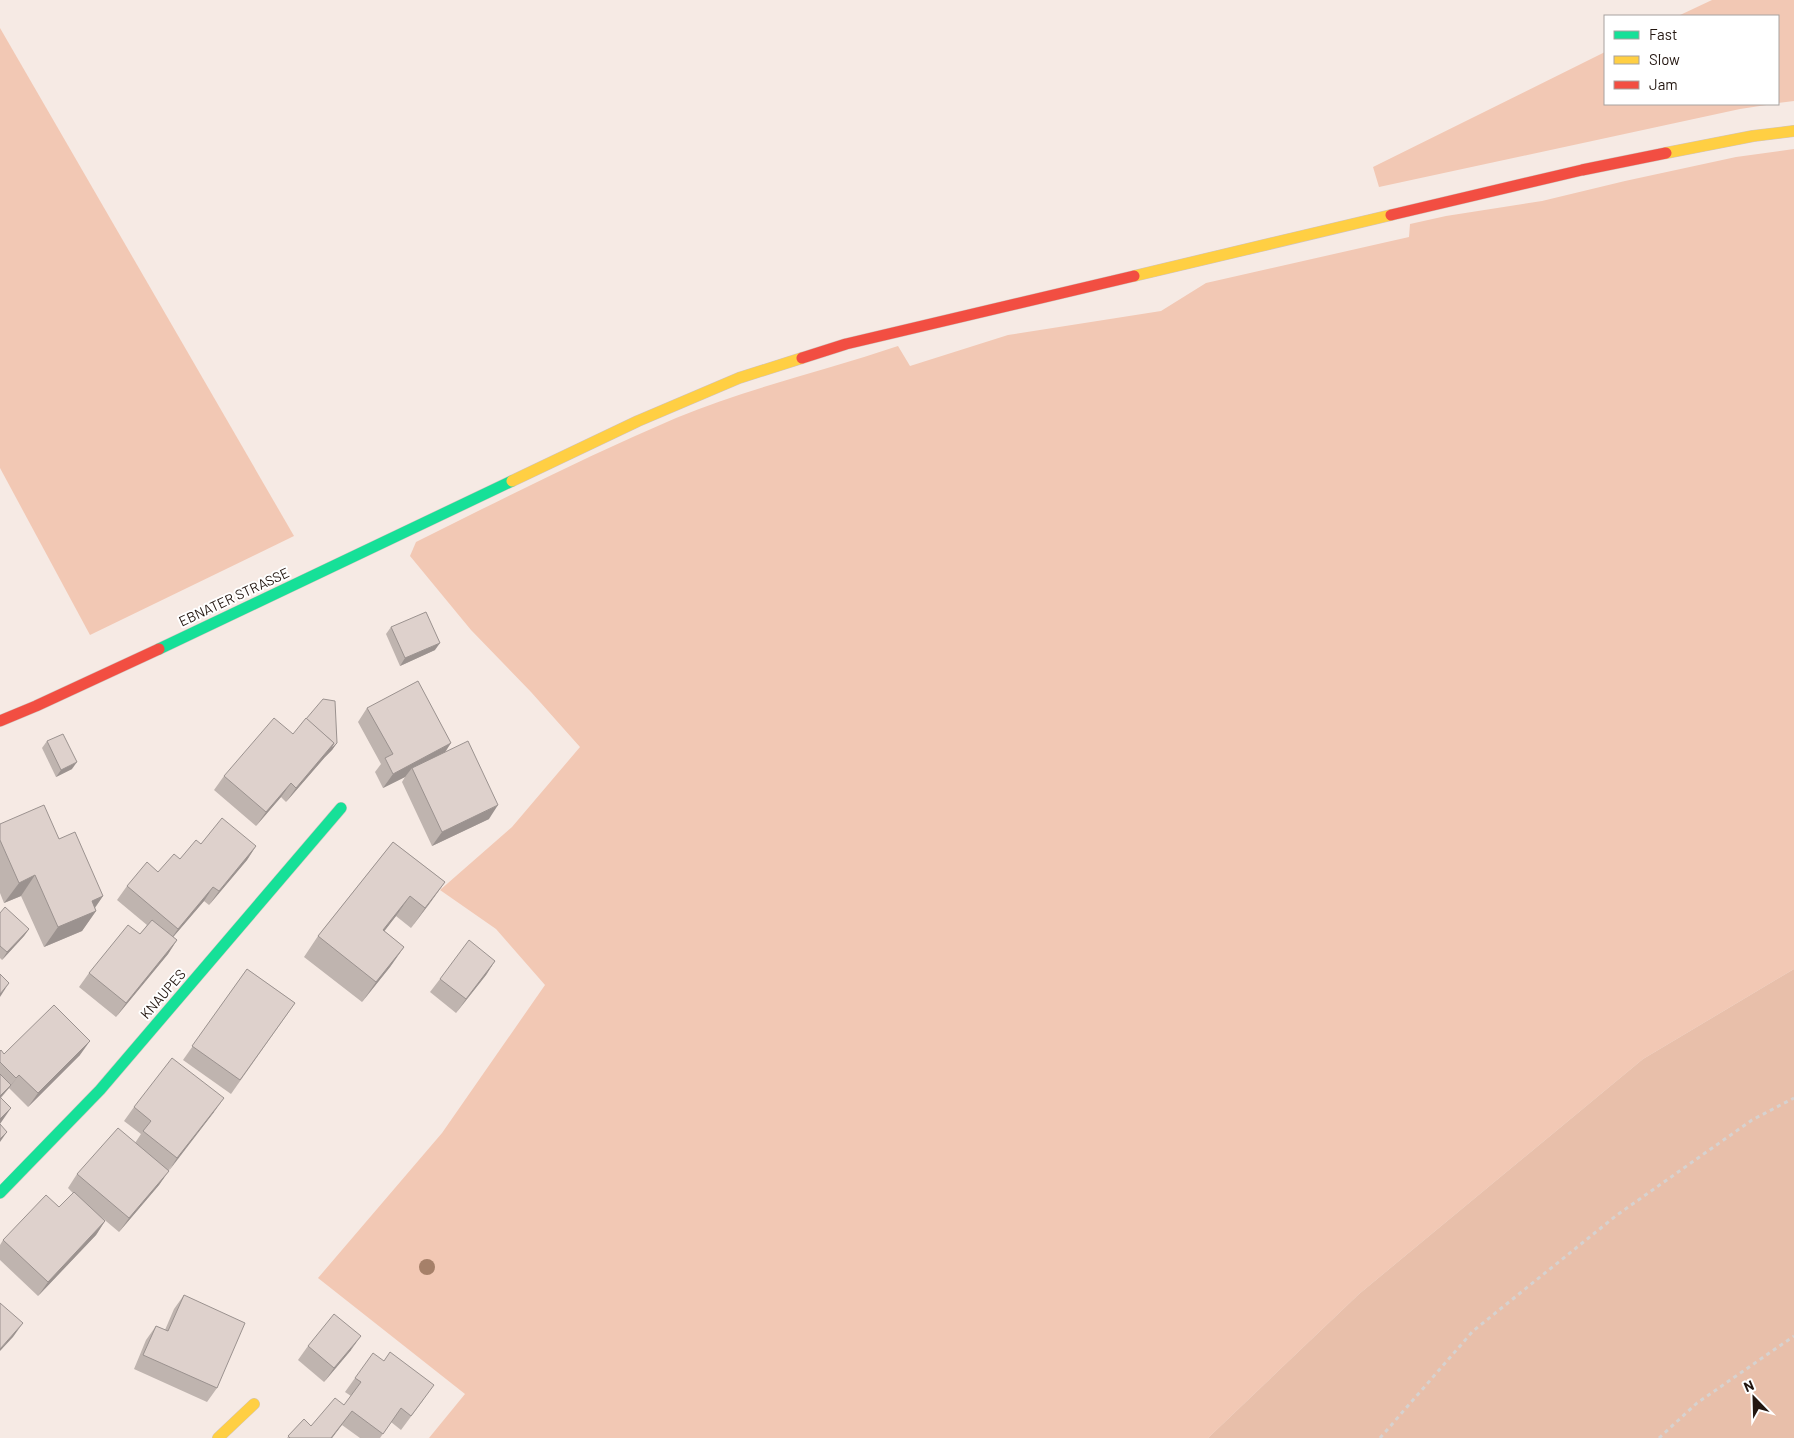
<svg xmlns="http://www.w3.org/2000/svg" width="1794" height="1438" viewBox="0 0 1794 1438" font-family="Barlow,sans-serif">
	<style>
		.green { fill: #f2c8b4 }
		.forest { fill: #e8bfaa }
		.lines { fill: none; stroke-linecap: round; stroke-linejoin: round }
		.fast-casing { stroke: #d1c4be; stroke-width: 12 }
		.slow-casing { stroke: #d1c4be; stroke-width: 12 }
		.jam-casing { stroke: #d1c4be; stroke-width: 12 }
		.path { stroke: #d6d2d0; stroke-width: 3; stroke-dasharray: 4 4; stroke-linecap: butt }
		.fast { stroke: #16e098; stroke-width: 11 }
		.slow { stroke: #ffcf43; stroke-width: 11 }
		.jam { stroke: #f24e42; stroke-width: 11 }
		.tree { fill: #a68069 }
		.wall { fill: #bfb4af }
		.shaded-wall { fill: #9b928f }
		.building { fill: #ded1cc; stroke: #9b928f }
		.labels { text-anchor: middle; stroke-width: 4; stroke-linejoin: round; paint-order: stroke }
		.street-label { font-size: 14px; fill: #231610; stroke: #fff }
	</style>
	<rect width="100%" height="100%" fill="#f6eae4"/>
	<g class="green">
		<polygon points="1712,0 1794,0 1794,101 1778,103 1778,16 1678,16"/>
		<polygon points="0,28 294,536 90,635 0,468"/>
		<polygon points="1605,52 1605,104 1773,104 1740,109 1379,187 1373,167"/>
		<path d="M 1794,149 L 1794,969 L 1643,1059 L 1359,1294 L 1208,1438 L 429,1438 L 465,1394 L 318,1278 L 442,1133 L 545,985 L 496,929 L 440,890 L 512,827 L 580,747 L 531,692 L 471,630 L 410,556 L 416,542 C 502,499 587,456 676,418 C 748,388 824,371 898,346 L 910,366 L 1008,335 L 1161,311 L 1206,283 L 1409,237 L 1410,224 L 1446,216 L 1542,201 L 1625,181 L 1736,157 Z"/>
	</g>
	<polygon class="forest" points="1794,969 1794,1438 1208,1438 1359,1294 1643,1059"/>
	<g class="lines">
		<g class="fast-casing">
			<g id="fast">
				<polyline points="159,649 512,481"/>
				<polyline points="0,1193 100,1090 341,808"/>
			</g>
		</g>
		<g class="slow-casing">
			<g id="slow">
				<polyline points="1666,153 1753,136 1794,131"/>
				<polyline points="1134,276 1391,215"/>
				<polyline points="512,481 638,421 739,378 802,358"/>
				<polyline points="218,1438 254,1404"/>
			</g>
		</g>
		<g class="jam-casing">
			<g id="jam">
				<polyline points="1391,215 1582,170 1666,153"/>
				<polyline points="802,358 846,344 1134,276"/>
				<polyline points="0,721 36,706 159,649"/>
			</g>
		</g>
		<g class="path">
			<polyline points="1380,1438 1473,1331 1617,1215 1752,1120 1794,1098"/>
			<polyline points="1659,1438 1697,1403 1794,1336"/>
		</g>
		<use href="#fast" class="fast"/>
		<use href="#slow" class="slow"/>
		<use href="#jam" class="jam"/>
	</g>
	<circle class="tree" cx="427" cy="1267" r="8"/>
	<g class="wall">
		<polygon points="391,627 435,650 400,666 386,634"/>
		<polygon points="367,708 445,752 489,819 432,846 402,782 405,777 383,788 375,772 381,764 358,722"/>
		<polygon points="293,734 337,743 332,750 325,757 286,802 281,797 256,826 214,790 224,776"/>
		<polygon points="47,741 72,769 56,777 42,748"/>
		<polygon points="0,824 59,839 103,896 95,908 96,911 82,931 44,947 21,896 4,903 0,893"/>
		<polygon points="393,842 445,882 411,928 396,916 384,931 404,947 390,967 362,1002 304,957 318,936"/>
		<polygon points="201,844 256,846 247,860 209,905 204,901 173,937 177,940 168,954 116,1017 79,987 89,973 140,934 147,925 117,900 127,886 158,872 180,859"/>
		<polygon points="0,913 29,929 24,936 2,960 0,958"/>
		<polygon points="495,961 486,975 456,1013 430,992 440,979"/>
		<polygon points="247,969 295,1003 231,1094 183,1060"/>
		<polygon points="0,1051 4,1054 80,1055 28,1107 9,1088 1,1098 0,1124"/>
		<polygon points="134,1107 214,1112 168,1171 159,1185 119,1232 100,1216 105,1221 96,1235 38,1296 0,1260 0,1245 3,1240 59,1207 73,1193 68,1188 77,1174 135,1143 141,1134 124,1121"/>
		<polygon points="184,1295 217,1388 207,1402 134,1369 146,1340 156,1326 165,1330 174,1309"/>
		<polygon points="308,1346 351,1350 324,1382 298,1360"/>
		<polygon points="355,1378 424,1399 401,1430 391,1422 380,1438 360,1438 342,1425 332,1438 287,1438 304,1419 311,1426 344,1405 351,1396 345,1392"/>
	</g>
	<g class="shaded-wall">
		<polygon points="440,643 435,650 400,666 405,658"/>
		<polygon points="334,743 337,743 332,750 325,757 286,802 296,788"/>
		<polygon points="451,743 442,757 412,768 405,777 383,788 393,774"/>
		<polygon points="77,762 72,769 56,777 61,770"/>
		<polygon points="291,783 281,797 256,826 266,812"/>
		<polygon points="498,805 489,819 432,846 442,832"/>
		<polygon points="256,846 247,860 209,905 219,891"/>
		<polygon points="35,875 21,896 4,903 19,883"/>
		<polygon points="445,882 430,903 411,928 425,908"/>
		<polygon points="213,887 204,901 168,943 178,929"/>
		<polygon points="103,896 91,913 96,911 82,931 44,947 58,927 92,901"/>
		<polygon points="410,896 396,916 369,951 383,930"/>
		<polygon points="29,929 24,936 2,960 7,952"/>
		<polygon points="177,940 168,954 116,1017 126,1003"/>
		<polygon points="404,947 390,967 362,1002 376,982"/>
		<polygon points="495,961 486,975 456,1013 466,999"/>
		<polygon points="9,983 0,997 0,994"/>
		<polygon points="90,1041 80,1055 28,1107 38,1093"/>
		<polygon points="19,1075 9,1088 0,1098 0,1096 11,1085"/>
		<polygon points="224,1098 214,1112 168,1172 177,1158"/>
		<polygon points="11,1108 0,1124 0,1119"/>
		<polygon points="7,1132 0,1142 0,1139"/>
		<polygon points="169,1171 159,1185 119,1232 129,1218"/>
		<polygon points="105,1221 96,1235 38,1296 48,1282"/>
		<polygon points="23,1323 13,1337 0,1351 0,1349"/>
		<polygon points="361,1336 351,1350 324,1382 334,1368"/>
		<polygon points="352,1411 332,1438 331,1438"/>
	</g>
	<g class="building">
		<polygon points="426,612 440,643 405,658 391,627"/>
		<polygon points="418,681 451,743 393,774 385,758 393,754 367,708"/>
		<polygon points="323,699 335,701 337,743 330,750 334,743 306,719"/>
		<polygon points="274,718 293,734 306,718 334,743 296,788 291,783 266,812 224,776"/>
		<polygon points="63,734 77,762 61,770 47,741"/>
		<polygon points="468,741 498,805 442,832 412,768"/>
		<polygon points="44,805 59,839 75,832 103,896 92,901 96,911 58,927 35,875 19,883 0,840 0,824"/>
		<polygon points="222,818 256,846 219,891 213,887 178,929 127,886 147,862 158,872 174,854 180,859 196,840 201,844"/>
		<polygon points="393,842 445,882 425,908 410,896 383,930 404,947 376,982 318,936"/>
		<polygon points="5,907 29,929 7,952 0,946 0,913"/>
		<polygon points="152,920 177,940 126,1003 89,973 128,925 140,934"/>
		<polygon points="469,940 495,961 466,999 440,979"/>
		<polygon points="247,969 295,1003 240,1080 192,1046"/>
		<polygon points="0,974 9,983 0,994"/>
		<polygon points="54,1005 90,1041 38,1093 19,1075 16,1078 0,1062 0,1051 1,1050 4,1054"/>
		<polygon points="172,1058 224,1098 177,1158 143,1131 151,1121 134,1107"/>
		<polygon points="0,1074 11,1085 0,1096"/>
		<polygon points="0,1097 11,1108 0,1119"/>
		<polygon points="0,1124 7,1132 0,1139"/>
		<polygon points="118,1128 169,1171 129,1218 77,1174"/>
		<polygon points="74,1192 105,1221 48,1282 3,1240 46,1195 59,1207"/>
		<polygon points="184,1295 245,1323 217,1388 143,1355 156,1326 168,1331"/>
		<polygon points="0,1303 23,1323 0,1349"/>
		<polygon points="334,1314 361,1336 334,1368 308,1346"/>
		<polygon points="390,1352 434,1385 411,1416 401,1408 383,1434 352,1411 331,1438 290,1438 288,1436 304,1419 311,1426 335,1398 344,1405 361,1382 355,1378 373,1353 384,1361"/>
	</g>
	<g class="labels">
		<g class="street-label">
			<text transform="translate(234 597) rotate(-25)" y="5">EBNATER STRASSE</text>
			<text transform="translate(163 994) rotate(-49)" y="5">KNAUPES</text>
		</g>
	</g>
	<rect x="1604" y="15" width="175" height="90" fill="#ffffff" stroke="#a7a29f"/>
	<rect x="1614" y="31" width="25" height="8" fill="#16e098" stroke="#a7a29f"/>
	<text x="1649" y="40" font-size="15" fill="#231610">Fast</text>
	<rect x="1614" y="56" width="25" height="8" fill="#ffcf43" stroke="#a7a29f"/>
	<text x="1649" y="65" font-size="15" fill="#231610">Slow</text>
	<rect x="1614" y="81" width="25" height="8" fill="#f24e42" stroke="#a7a29f"/>
	<text x="1649" y="90" font-size="15" fill="#231610">Jam</text>
	<g transform="translate(1754 1398) rotate(337)" stroke="#ffffff" stroke-width="4" paint-order="stroke">
	<path d="M0-4L9 19L0 12L-9 19Z" fill="#231610"/>
	<text y="-8" font-size="14" font-weight="bold" text-anchor="middle" fill="#231610">N</text>
	</g>
</svg>
